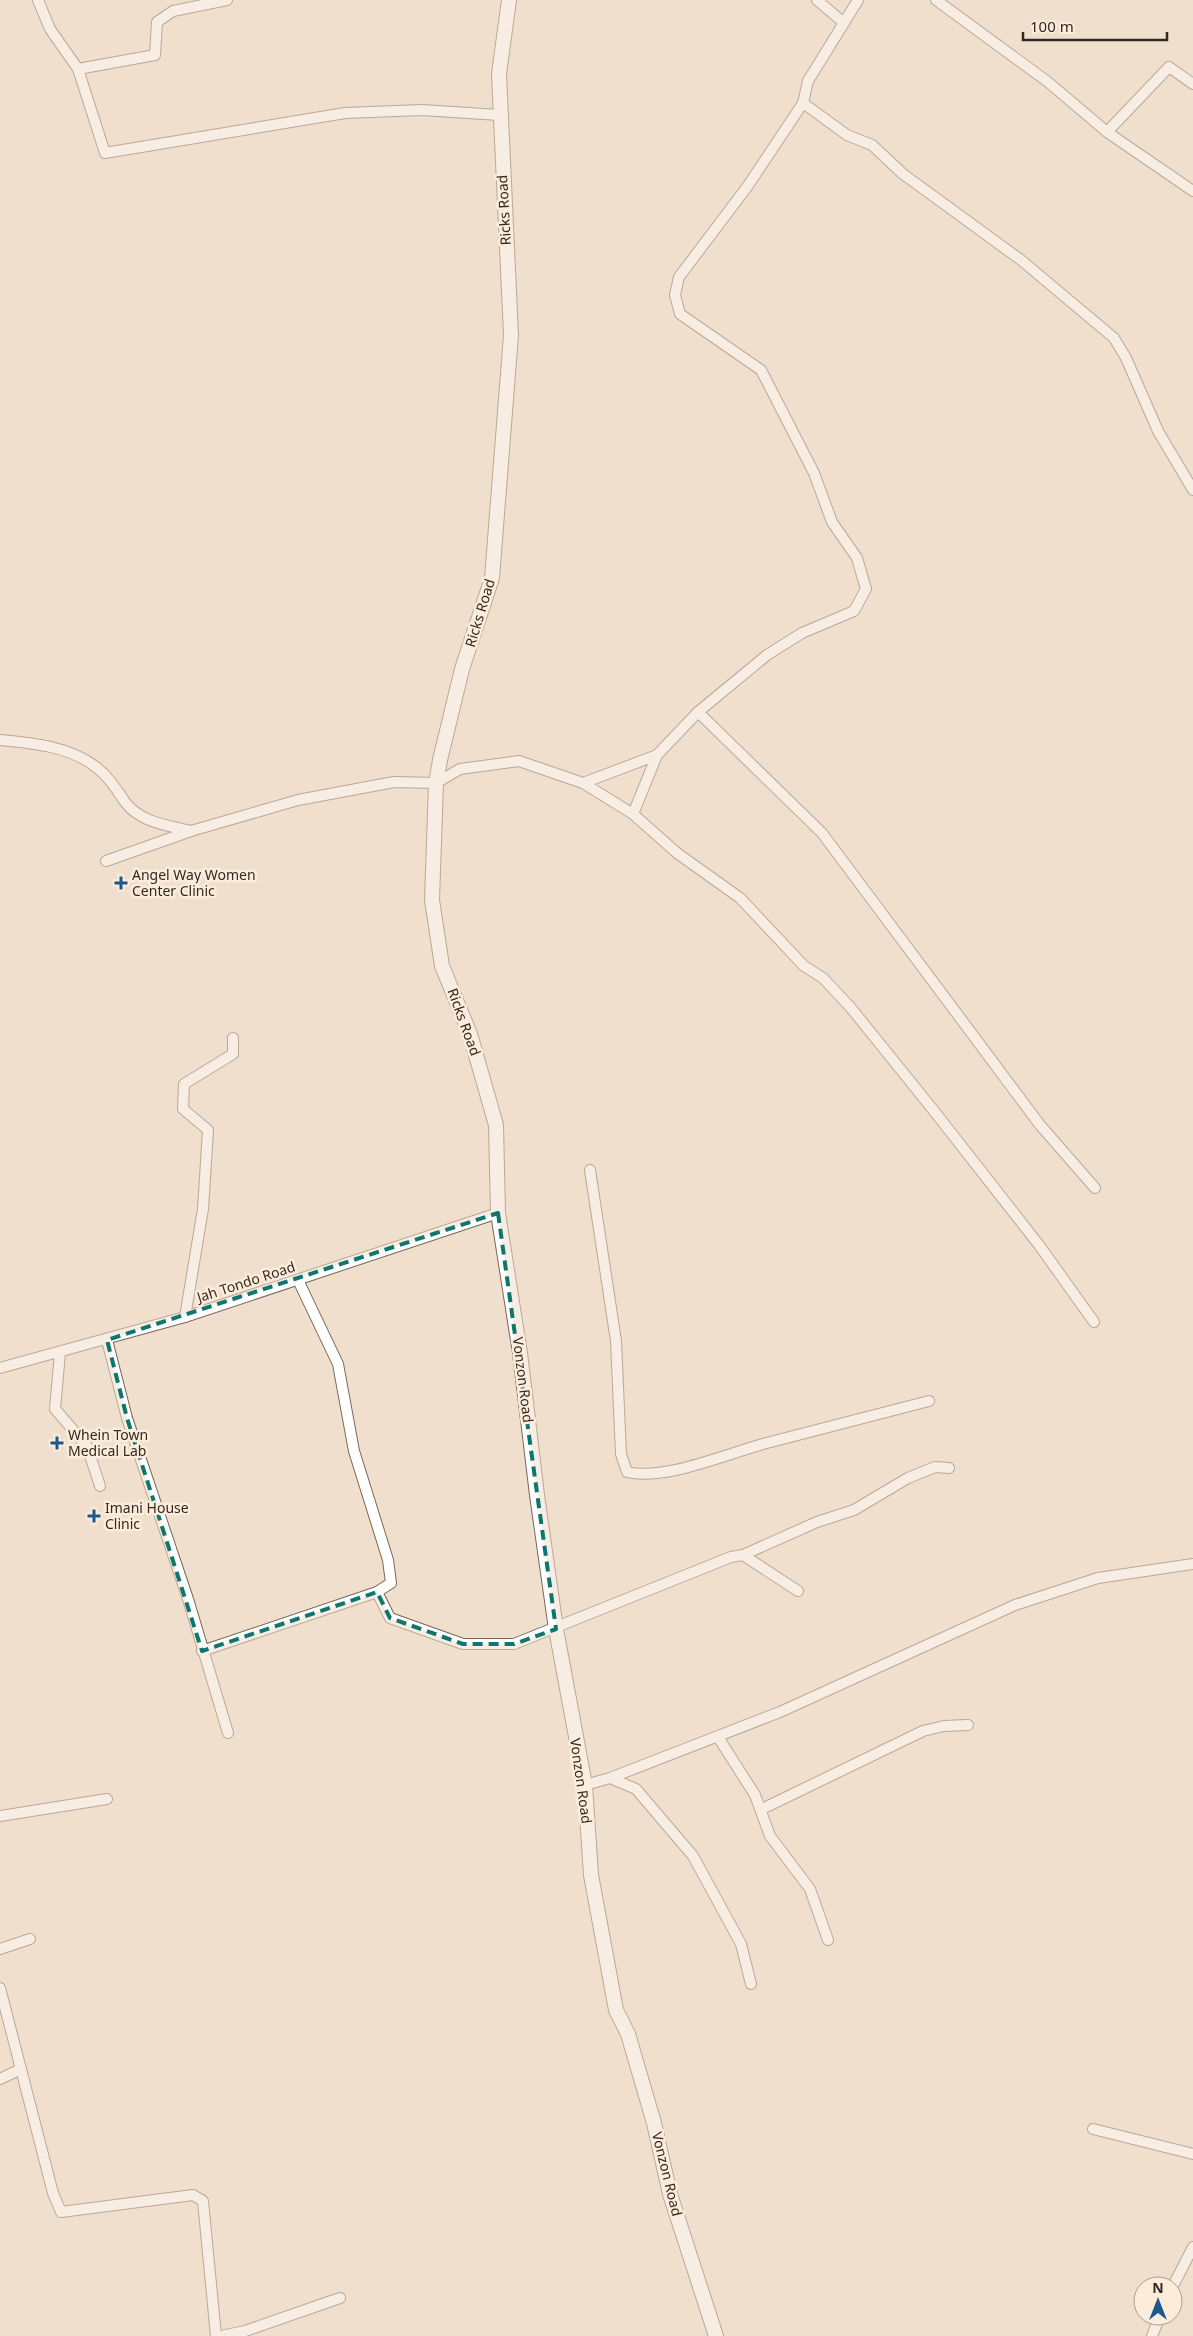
<svg xmlns="http://www.w3.org/2000/svg" width="1193" height="2336" viewBox="0 0 1193 2336" font-family="'Noto Sans',sans-serif">
	<style>
		.lines { fill: none; stroke-linecap: round; stroke-linejoin: round }
		.minor-casing { stroke: #766857; stroke-width: 12 }
		.tertiary-casing { stroke: #766857; stroke-width: 16 }
		.minor { stroke: #fff; stroke-width: 10 }
		.tertiary { stroke: #fff; stroke-width: 14 }
		.marked { fill: none; stroke: #0f766e; stroke-width: 4; stroke-dasharray: 10 6; stroke-linejoin: round }
		.poi-dot { fill: #1e578f; stroke: #fdecd9; stroke-width: 2 }
		.labels { text-anchor: middle; stroke-width: 5; stroke-linejoin: round; paint-order: stroke }
		.street-label { font-size: 14px; fill: #302a23; stroke: #fdecd9 }
		.poi-label { font-size: 14px; fill: #302a23; stroke: #fdecd9; text-anchor: start }
	</style>
	<rect width="100%" height="100%" fill="#f0dfcc"/>
	<g class="lines">
		<g class="minor-casing">
			<g id="minor">
				<polyline points="38,0 50,29 78,69 155,55 157,22 173,11 227,0"/>
				<polyline points="817,0 844,23"/>
				<polyline points="936,0 1048,82 1107,132 1193,191"/>
				<polyline points="78,69 105,153 345,113 422,110 499,115"/>
				<polyline points="803,103 847,135 872,145 903,174 1021,260 1114,338 1126,358 1158,431 1193,490"/>
				<polyline points="1107,132 1169,67 1193,84"/>
				<polyline points="698,712 822,833 1040,1125 1095,1188"/>
				<path d="M 0,740 C 32,743 69,746 96,767 C 109,777 116,789 125,802 C 141,823 167,825 191,831"/>
				<polyline points="583,783 633,814 677,853 740,898 804,966 823,978 851,1008 934,1111 1039,1245 1094,1322"/>
				<polyline points="633,814 657,755 698,712 767,655 802,633 854,611 866,589 857,558 832,522 814,473 761,370 680,314 675,295 679,277 747,187 803,103 808,81 858,0"/>
				<polyline points="106,861 191,831 298,800 394,782 436,783 460,769 519,761 583,783 657,755"/>
				<path d="M 590,1170 L 616,1341 L 621,1454 L 627,1472 C 664,1481 726,1454 763,1444 C 819,1429 874,1415 929,1401"/>
				<polyline points="298,1280 338,1364 354,1451 388,1560 391,1583 377,1592 390,1618 463,1644 514,1644 731,1557 743,1555 798,1591"/>
				<polyline points="185,1317 203,1209 208,1130 183,1109 184,1084 233,1054 233,1038"/>
				<polyline points="107,1340 127,1418 188,1599 228,1733"/>
				<polyline points="60,1353 55,1409 87,1446 100,1486"/>
				<polyline points="0,1368 185,1317 498,1213"/>
				<polyline points="743,1555 817,1522 854,1510 908,1478 935,1467 949,1468"/>
				<polyline points="202,1651 377,1592"/>
				<polyline points="718,1737 755,1795 770,1836 810,1889 828,1940"/>
				<polyline points="610,1778 636,1789 693,1856 741,1944 751,1984"/>
				<polyline points="585,1785 610,1778 780,1712 1015,1605 1098,1578 1193,1564"/>
				<polyline points="762,1809 923,1731 944,1726 968,1725"/>
				<polyline points="0,1816 107,1799"/>
				<polyline points="0,1949 30,1939"/>
				<polyline points="0,1988 53,2193 61,2212 193,2195 203,2201 216,2336"/>
				<polyline points="0,2079 21,2069"/>
				<polyline points="1093,2129 1193,2154"/>
				<polyline points="1173,2286 1193,2247"/>
				<polyline points="221,2336 245,2331 340,2298"/>
				<polyline points="1152,2336 1160,2316"/>
			</g>
		</g>
		<g class="tertiary-casing">
			<polyline id="tertiary" points="509,0 499,74 511,335 492,578 462,669 440,760 436,783 432,900 442,966 470,1034 496,1125 498,1213 520,1353 537,1495 556,1629 585,1785 591,1875 616,2010 628,2034 654,2123 670,2194 716,2336"/>
		</g>
		<use href="#minor" class="minor"/>
		<use href="#tertiary" class="tertiary"/>
	</g>
	<path d="M0 0H1193V2336H0ZM 498,1213 L 556,1629 L 514,1644 L 463,1644 L 390,1618 L 377,1592 L 202,1651 L 127,1418 L 107,1340 Z" fill="#f0dfcc" fill-opacity=".55" fill-rule="evenodd"/>
	<path class="marked" d="M 498,1213 L 556,1629 L 514,1644 L 463,1644 L 390,1618 L 377,1592 L 202,1651 L 127,1418 L 107,1340 Z"/>
	<g class="poi-dot">
		<path d="M118.5 875.5h5v5h5v5h-5v5h-5v-5h-5v-5h5z"/>
		<path d="M54.5 1435.5h5v5h5v5h-5v5h-5v-5h-5v-5h5z"/>
		<path d="M91.5 1508.5h5v5h5v5h-5v5h-5v-5h-5v-5h5z"/>
	</g>
	<g class="labels">
		<g class="street-label">
			<text transform="translate(504 210) rotate(-93)" y="5">Ricks Road</text>
			<text transform="translate(480 613) rotate(-73)" y="5">Ricks Road</text>
			<text transform="translate(464 1022) rotate(70)" y="5">Ricks Road</text>
			<text transform="translate(246 1282) rotate(-18)" y="5">Jah Tondo Road</text>
			<text transform="translate(523 1380) rotate(83)" y="5">Vonzon Road</text>
			<text transform="translate(581 1781) rotate(82)" y="5">Vonzon Road</text>
			<text transform="translate(667 2174) rotate(76)" y="5">Vonzon Road</text>
		</g>
		<g class="poi-label">
			<text x="132" y="880">Angel Way Women<tspan x="132" dy="16">Center Clinic</tspan></text>
			<text x="68" y="1440">Whein Town<tspan x="68" dy="16">Medical Lab</tspan></text>
			<text x="105" y="1513">Imani House<tspan x="105" dy="16">Clinic</tspan></text>
		</g>
	</g>
	<g transform="translate(1158 2301)"><circle r="24" fill="#fdecd9" stroke="#ab9e90"/>
	<path d="M0-4L9 19L0 12L-9 19Z" fill="#1e578f"/>
	<text y="-8" font-size="14" font-weight="bold" text-anchor="middle" fill="#302a23">N</text>
	</g>
	<path d="M1023 32v8h144v-8" fill="none" stroke="#302a23" stroke-width="2.5"/>
	<text x="1030" y="32" font-size="15" fill="#302a23" stroke="#fdecd9" stroke-width="4" paint-order="stroke">100 m</text>
</svg>
